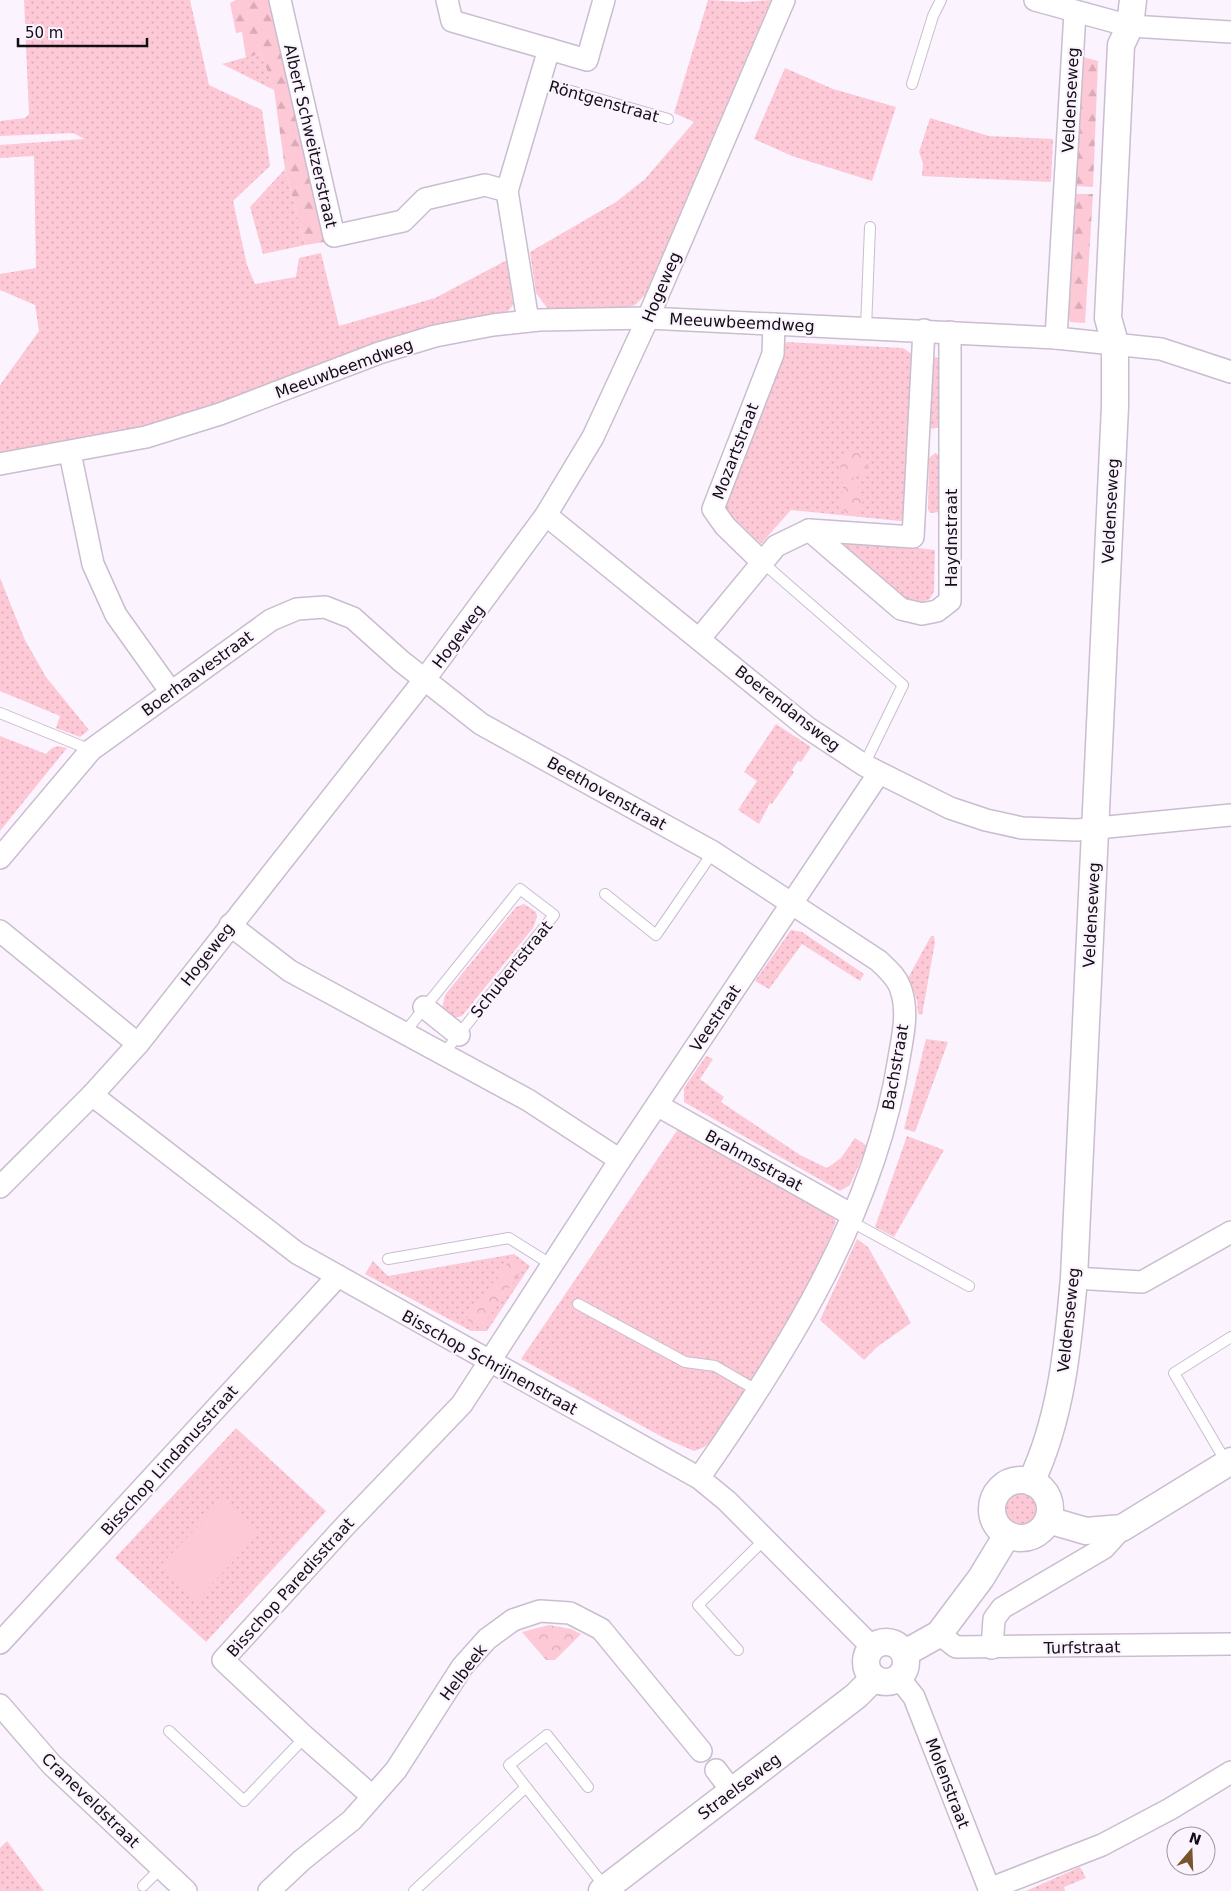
<svg xmlns="http://www.w3.org/2000/svg" width="1231" height="1891" viewBox="0 0 1231 1891" font-family="'DejaVu Sans',sans-serif">
	<style>
		.grass { fill: url(#grass-dots) }
		.forest { fill: url(#forest-firs) }
		.park { fill: url(#park-crowns) }
		.pitch { fill: #fec9d6 }
		.lines { fill: none; stroke-linecap: round; stroke-linejoin: round }
		.service-casing { stroke: #cabdcf; stroke-width: 12 }
		.minor-casing { stroke: #cabdcf; stroke-width: 24 }
		.tertiary-casing { stroke: #cabdcf; stroke-width: 29 }
		.service { stroke: #fff; stroke-width: 10 }
		.minor { stroke: #fff; stroke-width: 21 }
		.tertiary { stroke: #fff; stroke-width: 26 }
		.labels { text-anchor: middle; stroke-width: 4.5; stroke-linejoin: round; paint-order: stroke }
		.street-label { font-size: 16px; fill: #130e14; stroke: #fbf3fe }
	</style>
	<defs>
		<pattern id="grass-dots" width="8" height="8" patternUnits="userSpaceOnUse" patternTransform="scale(1.25)"><rect width="8" height="8" fill="#fec9d6"/><path d="M2 2h.1M6 6h.1" fill="none" stroke="#d9abb7" stroke-width="1.8" stroke-linecap="round"/></pattern>
		<pattern id="forest-firs" width="22" height="20" patternUnits="userSpaceOnUse" patternTransform="scale(1.25)"><rect width="22" height="20" fill="#fec9d6"/><path d="M5 1l3.5 6h-7zM16 11l3.5 6h-7z" fill="#d9abb7"/></pattern>
		<pattern id="park-crowns" width="20" height="18" patternUnits="userSpaceOnUse" patternTransform="scale(1.25)"><rect width="20" height="18" fill="#fec9d6"/><path d="M2 6a3 3 0 1 1 6 0M12 15a3 3 0 1 1 6 0" fill="none" stroke="#d9abb7"/></pattern>
	</defs>
	<rect width="100%" height="100%" fill="#fbf3fe"/>
	<g class="grass">
		<polygon points="24,0 190,0 209,85 262,110 270,166 233,201 247,265 255,284 296,277 299,258 321,253 339,326 435,298 507,260 513,305 508,311 501,314 460,320 392,337 198,411 129,430 0,455 0,385 39,331 35,305 0,290 0,274 36,268 34,156 0,158 0,145 85,139 73,133 0,136 0,121 25,118 29,114"/>
		<polygon points="708,0 744,2 771,0 645,295 635,305 622,309 548,309 536,293 530,252 616,202 645,179 694,122 674,113"/>
		<polygon points="261,53 274,90 222,64"/>
		<polygon points="785,68 833,89 896,107 872,181 792,156 754,139"/>
		<polygon points="930,118 989,136 1053,139 1051,182 922,176 923,163 919,152"/>
		<polygon points="285,169 305,245 263,254 250,207"/>
		<polygon points="786,342 903,348 912,354 910,522 791,510 761,544 722,507"/>
		<polygon points="935,357 942,360 939,427 932,429 930,426 931,361"/>
		<polygon points="935,453 939,455 940,512 930,513 928,509 929,458"/>
		<polygon points="826,537 935,550 934,591 930,599 915,605 901,599"/>
		<polygon points="0,578 25,640 46,677 89,730 80,737 56,728 60,716 0,691"/>
		<polygon points="776,724 811,747 801,762 798,761 792,770 794,772 772,804 770,803 759,824 738,810 757,781 744,772"/>
		<path d="M 0,736 L 46,754 C 53,746 56,745 67,748 L 0,831 Z"/>
		<polygon points="524,904 536,912 537,917 533,928 462,1016 453,1018 442,1009 445,995 516,907"/>
		<polygon points="791,930 802,932 864,974 860,981 802,944 769,989 755,981"/>
		<polygon points="931,936 934,936 935,942 922,1015 918,1014 917,1000 908,978"/>
		<polygon points="926,1039 948,1042 915,1132 904,1129"/>
		<polygon points="706,1056 713,1059 700,1079 724,1097 721,1102 800,1155 827,1168 841,1158 855,1138 867,1146 850,1185 840,1191 684,1102 684,1088"/>
		<path d="M 678,1129 L 834,1218 L 836,1222 C 812,1283 777,1341 741,1397 C 731,1412 722,1432 708,1444 C 704,1448 699,1449 694,1451 L 664,1438 L 521,1359 Z"/>
		<polygon points="907,1136 944,1150 894,1237 875,1227"/>
		<polygon points="857,1239 868,1247 911,1323 877,1347 864,1360 820,1320"/>
		<polygon points="514,1254 530,1266 487,1331 471,1331 365,1274 373,1261 388,1276"/>
		<polygon points="236,1428 326,1511 206,1642 115,1558"/>
		<circle cx="1021" cy="1509" r="15"/>
		<polygon points="7,1841 44,1891 0,1891 0,1848"/>
		<polygon points="1080,1867 1086,1878 1064,1887 1065,1891 1026,1891"/>
	</g>
	<g class="forest">
		<polygon points="236,0 271,0 324,242 305,245 285,169 274,90 261,53 246,58 242,32 236,33 230,3"/>
		<polygon points="1083,57 1098,61 1093,187 1075,186"/>
		<polygon points="1075,194 1093,194 1085,323 1070,322 1067,307"/>
	</g>
	<g class="park">
		<path d="M 851,451 L 862,454 L 868,465 L 864,475 L 852,475 C 857,487 866,495 861,509 L 854,514 L 847,513 L 839,506 L 843,489 L 840,463 L 846,452 Z"/>
		<polygon points="511,1258 524,1267 481,1328 466,1319"/>
		<polygon points="549,1625 571,1629 581,1634 555,1660 546,1660 522,1632"/>
	</g>
	<polygon class="pitch" points="225,1498 261,1532 196,1601 160,1566"/>
	<g class="lines">
		<g class="service-casing">
			<g id="service">
				<polyline points="540,82 668,119"/>
				<polyline points="912,84 933,16 941,0"/>
				<polyline points="866,328 870,227"/>
				<polyline points="762,562 903,685 864,765"/>
				<polyline points="0,713 91,750"/>
				<polyline points="605,894 656,935 713,852"/>
				<polyline points="405,1032 520,889 554,915 444,1053"/>
				<polyline points="850,1221 969,1286"/>
				<polyline points="388,1259 509,1238 552,1265"/>
				<polyline points="578,1304 685,1362 715,1366 758,1391"/>
				<polyline points="1226,1462 1174,1373 1231,1337"/>
				<polyline points="738,1650 698,1605 765,1539"/>
				<polyline points="169,1731 244,1801 305,1737"/>
				<polyline points="526,1787 509,1765 547,1735 588,1787"/>
				<polyline points="143,1886 161,1868"/>
				<polyline points="414,1891 526,1787 606,1888"/>
			</g>
		</g>
		<g class="minor-casing">
			<g id="minor">
				<polyline points="280,0 334,236 403,221 425,199 485,185 507,191"/>
				<polyline points="447,0 452,21 549,49"/>
				<polyline points="1035,0 1130,26 1231,32"/>
				<polyline points="528,321 507,191 549,49 587,60 604,0"/>
				<polyline points="1056,338 1075,12"/>
				<polyline points="70,453 93,564 116,615 171,692"/>
				<polyline points="0,464 146,437 220,414 379,353 435,336 493,325 539,320 648,318 1056,338 1161,349 1231,372"/>
				<polyline points="546,515 808,728 864,765 950,808 986,820 1022,828 1077,830 1231,815"/>
				<polyline points="809,530 901,609 922,614 937,611 950,601 950,332"/>
				<polyline points="762,562 725,526 713,509 773,354 774,324"/>
				<polyline points="700,638 776,546 809,530 913,537 924,330"/>
				<path d="M 0,858 L 91,750 L 271,620 L 297,609 L 325,607 L 353,618 L 401,661 L 481,724 L 713,852 L 879,961 C 887,969 896,976 900,987 C 909,1010 903,1035 899,1058 C 875,1213 787,1352 699,1478"/>
				<polyline points="230,925 290,971 528,1100 620,1160"/>
				<polyline points="0,931 138,1044"/>
				<polyline points="424,1007 459,1035"/>
				<polyline points="92,1095 297,1253 699,1478 727,1501 872,1647"/>
				<polyline points="657,1105 852,1215"/>
				<polyline points="0,1187 92,1095 138,1044 425,679 546,515 593,437 648,318 784,0"/>
				<polyline points="1074,1278 1142,1282 1231,1232"/>
				<polyline points="939,1634 956,1647 1231,1644"/>
				<polyline points="0,1643 338,1276"/>
				<polyline points="992,1648 994,1619 1002,1608 1104,1548 1122,1528"/>
				<polyline points="899,1678 914,1697 990,1891"/>
				<polyline points="0,1705 52,1765 186,1891"/>
				<polyline points="716,1770 732,1791"/>
				<polyline points="372,1796 305,1737 223,1660 345,1526 462,1404 620,1160 879,773"/>
				<polyline points="989,1889 1102,1845 1170,1809 1231,1772"/>
				<polyline points="269,1891 302,1860 352,1820 396,1770 462,1667 487,1639 513,1620 540,1611 570,1613 601,1629 701,1751"/>
			</g>
		</g>
		<g class="tertiary-casing">
			<g id="tertiary">
				<circle cx="1021" cy="1509" r="29"/>
				<path d="M 1031,1482 C 1061,1419 1068,1347 1074,1278 L 1115,406 L 1115,343 L 1108,318 L 1121,45 L 1130,26 L 1133,0"/>
				<polyline points="1048,1520 1086,1531 1122,1528 1231,1461"/>
				<circle cx="886" cy="1662" r="20"/>
				<polyline points="905,1653 939,1634 981,1578 1007,1535"/>
				<polyline points="602,1891 856,1696 874,1678"/>
			</g>
		</g>
		<use href="#service" class="service"/>
		<use href="#minor" class="minor"/>
		<use href="#tertiary" class="tertiary"/>
	</g>
	<g class="labels">
		<g class="street-label">
			<text transform="translate(1070 100) rotate(-87)" y="6">Veldenseweg</text>
			<text transform="translate(604 101) rotate(16)" y="6">Röntgenstraat</text>
			<text transform="translate(311 136) rotate(77)" y="6">Albert Schweitzerstraat</text>
			<text transform="translate(661 287) rotate(-67)" y="6">Hogeweg</text>
			<text transform="translate(742 322) rotate(3)" y="6">Meeuwbeemdweg</text>
			<text transform="translate(344 368) rotate(-20)" y="6">Meeuwbeemdweg</text>
			<text transform="translate(735 451) rotate(-69)" y="6">Mozartstraat</text>
			<text transform="translate(1110 511) rotate(-87)" y="6">Veldenseweg</text>
			<text transform="translate(951 538) rotate(-90)" y="6">Haydnstraat</text>
			<text transform="translate(458 636) rotate(-53)" y="6">Hogeweg</text>
			<text transform="translate(197 673) rotate(-36)" y="6">Boerhaavestraat</text>
			<text transform="translate(788 708) rotate(38)" y="6">Boerendansweg</text>
			<text transform="translate(607 793) rotate(29)" y="6">Beethovenstraat</text>
			<text transform="translate(1091 915) rotate(-87)" y="6">Veldenseweg</text>
			<text transform="translate(207 954) rotate(-52)" y="6">Hogeweg</text>
			<text transform="translate(511 969) rotate(-51)" y="6">Schubertstraat</text>
			<text transform="translate(715 1018) rotate(-56)" y="6">Veestraat</text>
			<text transform="translate(895 1067) rotate(-80)" y="6">Bachstraat</text>
			<text transform="translate(754 1160) rotate(29)" y="6">Brahmsstraat</text>
			<text transform="translate(1068 1320) rotate(-84)" y="6">Veldenseweg</text>
			<text transform="translate(490 1362) rotate(29)" y="6">Bisschop Schrijnenstraat</text>
			<text transform="translate(169 1460) rotate(-48)" y="6">Bisschop Lindanusstraat</text>
			<text transform="translate(290 1587) rotate(-48)" y="6">Bisschop Paredisstraat</text>
			<text transform="translate(1082 1647) rotate(-1)" y="6">Turfstraat</text>
			<text transform="translate(463 1672) rotate(-53)" y="6">Helbeek</text>
			<text transform="translate(948 1783) rotate(69)" y="6">Molenstraat</text>
			<text transform="translate(739 1786) rotate(-37)" y="6">Straelseweg</text>
			<text transform="translate(91 1800) rotate(44)" y="6">Craneveldstraat</text>
		</g>
	</g>
	<g transform="translate(1191 1851) rotate(19)"><circle r="24" fill="#fbf3fe" stroke="#9e97a0"/>
	<path d="M0-4L9 19L0 12L-9 19Z" fill="#78562d"/>
	<text y="-8" font-size="14" font-weight="bold" text-anchor="middle" fill="#130e14">N</text>
	</g>
	<path d="M18 38v8h129v-8" fill="none" stroke="#130e14" stroke-width="2.5"/>
	<text x="25" y="38" font-size="15" fill="#130e14" stroke="#fbf3fe" stroke-width="4" paint-order="stroke">50 m</text>
</svg>
